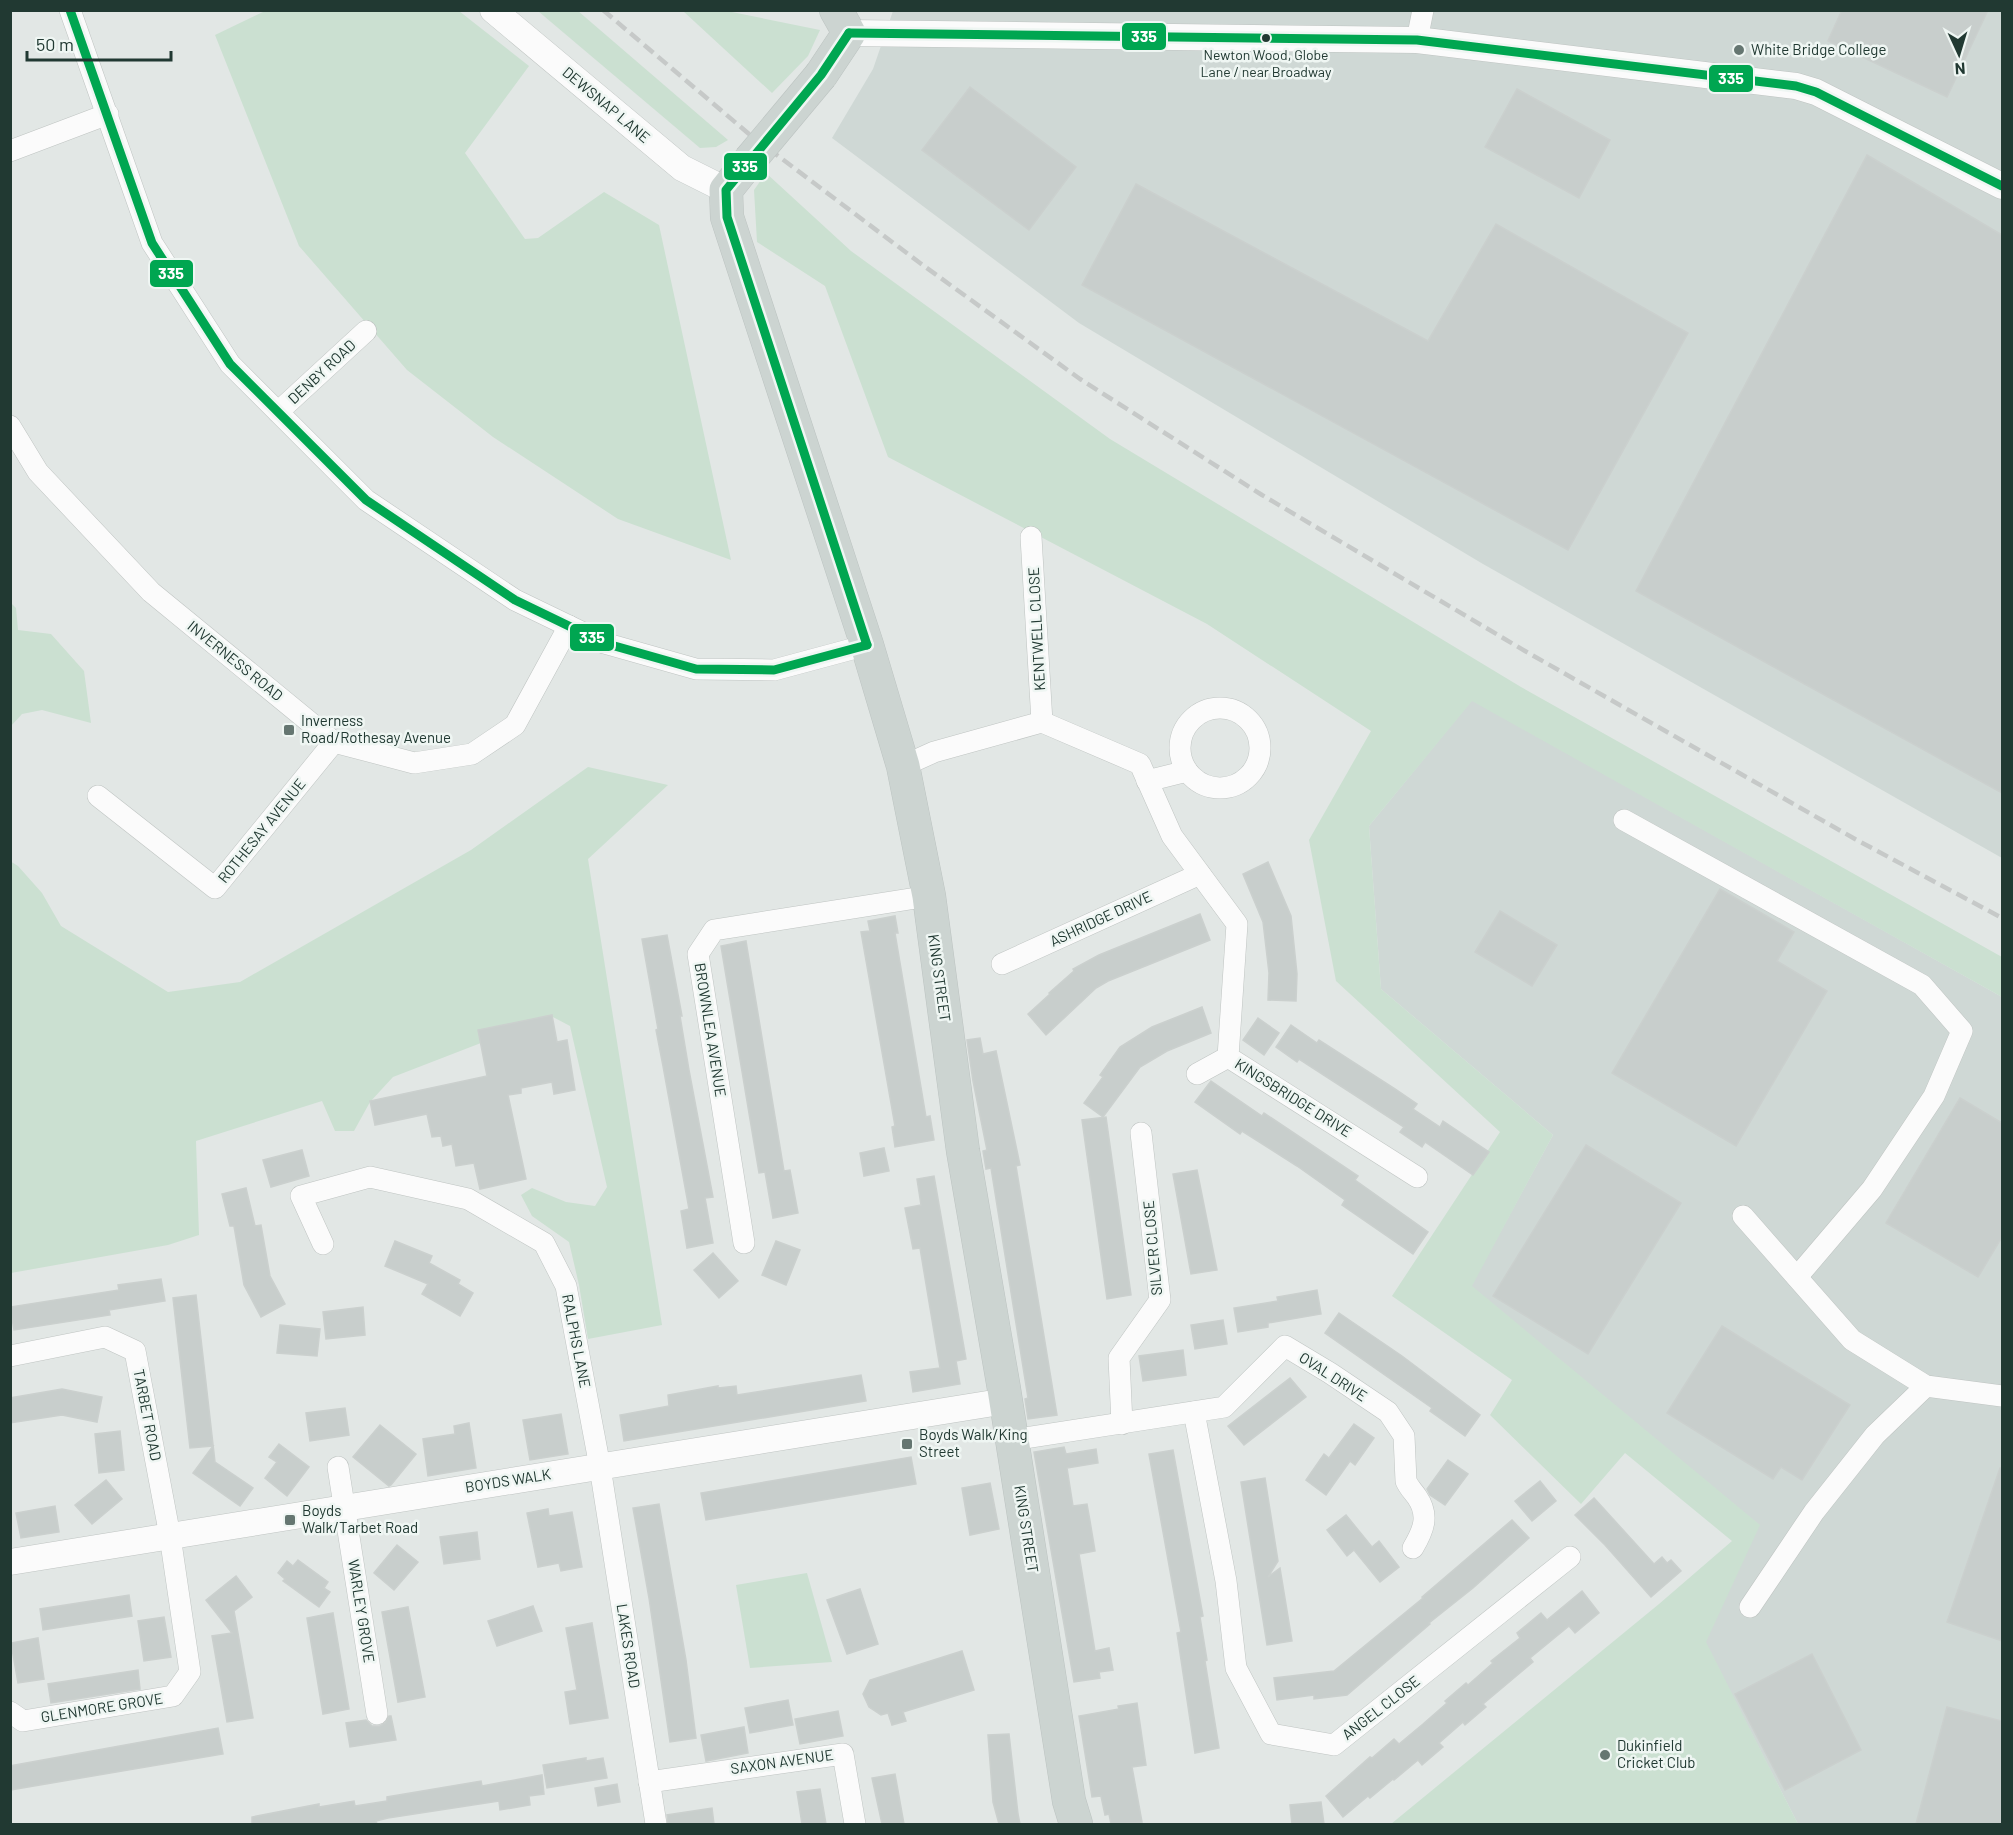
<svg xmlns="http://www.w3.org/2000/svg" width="2013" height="1835" viewBox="0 0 2013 1835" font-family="Barlow,sans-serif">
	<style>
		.built { fill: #cfd8d5 }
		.green { fill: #cbe0d1 }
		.building { fill: #c8cecc; stroke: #cbd0ce; stroke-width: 1.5 }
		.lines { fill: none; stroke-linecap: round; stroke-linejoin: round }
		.minor-casing { stroke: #bfc4c2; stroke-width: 22 }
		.tertiary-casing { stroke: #bfc4c2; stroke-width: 27 }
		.primary-casing { stroke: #bcc3c1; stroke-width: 34 }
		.minor { stroke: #fbfbfb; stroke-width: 21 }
		.tertiary { stroke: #fbfbfb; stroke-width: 26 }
		.primary { stroke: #ccd4d1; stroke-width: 33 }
		.rail { stroke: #c6c9c8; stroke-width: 4.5; stroke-dasharray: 12 6; stroke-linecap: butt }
		.primary-bridge-casing { stroke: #bcc3c1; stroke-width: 34; stroke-linecap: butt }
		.primary-bridge { stroke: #ccd4d1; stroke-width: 33 }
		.bus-1-casing { stroke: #eff6f3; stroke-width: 14 }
		.bus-1 { stroke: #00a651; stroke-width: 9 }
		.bus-dot { fill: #213932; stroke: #eff6f3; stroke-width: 2 }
		.poi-dot { fill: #657671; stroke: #eff6f3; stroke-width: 2 }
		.labels { text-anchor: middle; stroke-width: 5; stroke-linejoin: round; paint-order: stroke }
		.bus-label { font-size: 14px; fill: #213932; stroke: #eff6f3 }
		.poi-label { font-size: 15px; fill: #213932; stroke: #eff6f3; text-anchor: start }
		.street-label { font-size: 15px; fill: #213932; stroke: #eff6f3 }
		.line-badge { stroke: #eff6f3; stroke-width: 2 }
		.badge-label { font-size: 16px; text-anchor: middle; font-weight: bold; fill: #fff }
	</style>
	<rect width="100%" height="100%" fill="#e2e7e5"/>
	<g class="built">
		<polygon points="893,11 2002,11 2002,858 1483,564 1079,323 832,138 873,69"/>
		<polygon points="1472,700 2002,997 2002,1824 1798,1824 1705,1642 1759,1525 1471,1286 1553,1135 1381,989 1369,826"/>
	</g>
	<g class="green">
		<polygon points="265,11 459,11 529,66 465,153 525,239 538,238 604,192 659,225 731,560 618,519 493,437 407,370 299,246 215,35"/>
		<polygon points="538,11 578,11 728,140 716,147 700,148"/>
		<polygon points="683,11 727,11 820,30 808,56 772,93"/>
		<polygon points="766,173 851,251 1110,439 1521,687 2002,957 2002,997 1472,701 1369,826 1381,989 1553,1135 1472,1286 1760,1525 1706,1642 1798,1824 1391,1824 1659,1604 1732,1541 1625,1453 1581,1504 1490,1415 1512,1380 1392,1296 1500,1132 1336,981 1309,840 1371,731 1207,624 888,457 825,286 757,242 754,190"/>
		<polygon points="11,603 16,608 18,630 51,634 84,671 91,723 42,710 22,714 11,726"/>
		<polygon points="588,767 668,785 588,859 662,1325 588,1339 579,1285 569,1242 532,1216 521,1195 532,1188 566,1202 595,1206 607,1187 570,1026 551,1016 393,1077 370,1102 354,1131 335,1131 322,1101 196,1141 199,1235 168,1245 11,1273 10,861 18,866 42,893 61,926 168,992 240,982 471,850"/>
		<polygon points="807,1573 832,1662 750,1668 736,1585"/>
	</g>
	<g class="building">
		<polygon points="1842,10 1988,10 1947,97 1828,41"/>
		<polygon points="970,87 1076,167 1029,230 922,150"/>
		<polygon points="1517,89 1610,140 1579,198 1485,147"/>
		<polygon points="1867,155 2002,235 2002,793 1636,591"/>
		<polygon points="1136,184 1428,341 1496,224 1688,333 1568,550 1082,285"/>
		<polygon points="1268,862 1291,916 1297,974 1296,1001 1268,1000 1269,973 1263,922 1243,874"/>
		<polygon points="1720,889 1794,932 1777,961 1827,991 1736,1146 1612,1073"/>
		<polygon points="1500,911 1557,945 1532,986 1475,952"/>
		<polygon points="1200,914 1210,940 1108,981 1096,988 1046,1035 1028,1014 1050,994 1049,993 1074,971 1073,969 1099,955"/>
		<polygon points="895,916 898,933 895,933 926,1117 930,1116 934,1140 895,1147 892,1127 895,1126 861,932 870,931 868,921"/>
		<polygon points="667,935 682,1016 680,1016 689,1070 713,1197 705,1198 713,1243 687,1248 681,1211 689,1209 663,1066 656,1030 658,1029 642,939"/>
		<polygon points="746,941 784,1171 790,1170 798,1213 773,1218 765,1172 759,1173 721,946"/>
		<polygon points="1202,1007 1211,1033 1167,1051 1140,1067 1103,1117 1084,1103 1103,1077 1100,1075 1120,1047 1152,1027"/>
		<polygon points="552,1015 557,1042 567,1040 575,1090 554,1094 552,1082 521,1088 521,1093 508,1095 526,1179 480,1189 474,1163 456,1166 452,1144 443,1146 441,1136 432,1137 427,1114 375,1125 370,1101 487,1076 478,1030"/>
		<polygon points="1258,1018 1279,1033 1264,1055 1243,1040"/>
		<polygon points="1291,1025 1317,1043 1319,1040 1395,1089 1417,1104 1413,1109 1440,1127 1443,1121 1489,1152 1473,1175 1425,1142 1422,1147 1400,1132 1404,1127 1299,1059 1297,1062 1276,1047"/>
		<polygon points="980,1038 983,1054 996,1051 1020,1165 1016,1166 1057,1415 1028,1419 1025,1399 1028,1398 991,1168 986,1169 983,1151 987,1150 973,1081 967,1040"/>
		<polygon points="1211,1081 1262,1116 1264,1113 1358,1176 1355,1180 1428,1232 1413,1254 1342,1205 1345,1200 1297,1166 1242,1131 1240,1134 1195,1102"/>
		<polygon points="1960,1098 2002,1123 2002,1237 1978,1277 1886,1223"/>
		<polygon points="1106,1117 1131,1295 1107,1299 1082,1120"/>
		<polygon points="1586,1145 1681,1203 1588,1354 1493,1296"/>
		<polygon points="884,1148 889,1171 864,1176 860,1153"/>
		<polygon points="302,1150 309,1176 271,1187 263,1160"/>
		<polygon points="1197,1170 1217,1270 1191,1274 1173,1174"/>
		<polygon points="934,1176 966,1359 956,1361 960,1384 913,1392 910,1372 940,1368 920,1248 913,1249 905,1208 921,1205 917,1179"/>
		<polygon points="246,1188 255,1226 261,1225 270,1276 285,1304 261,1317 244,1285 234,1226 230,1226 222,1194"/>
		<polygon points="395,1241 432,1256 429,1263 460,1280 458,1284 473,1293 460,1316 422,1294 428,1284 385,1266"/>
		<polygon points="776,1241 800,1250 786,1285 762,1275"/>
		<polygon points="713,1253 738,1281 719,1298 694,1270"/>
		<polygon points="161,1279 165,1301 109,1310 110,1315 14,1330 10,1307 119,1290 118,1285"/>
		<polygon points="1317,1290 1321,1314 1268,1323 1268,1327 1238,1332 1234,1308 1278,1301 1277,1297"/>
		<polygon points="196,1295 215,1462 253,1488 240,1506 193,1473 213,1446 190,1448 173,1298"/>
		<polygon points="363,1307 365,1335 326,1339 323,1312"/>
		<polygon points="1339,1313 1402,1356 1480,1415 1465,1436 1430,1411 1432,1408 1325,1333"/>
		<polygon points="1223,1320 1227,1344 1195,1349 1191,1325"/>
		<polygon points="280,1325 320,1329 317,1356 277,1353"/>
		<polygon points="1722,1326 1850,1405 1802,1480 1781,1467 1773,1479 1667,1413"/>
		<polygon points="1183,1350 1186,1375 1143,1381 1139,1356"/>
		<polygon points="861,1375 866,1401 624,1441 620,1415 669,1406 668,1395 718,1386 718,1388 736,1386 737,1395"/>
		<polygon points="1290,1378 1306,1397 1244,1445 1228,1426"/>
		<polygon points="62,1389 102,1397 97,1422 62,1415 10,1423 10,1398"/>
		<polygon points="345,1408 349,1435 310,1441 306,1413"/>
		<polygon points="561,1414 568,1454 530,1460 523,1420"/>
		<polygon points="469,1423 476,1468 428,1476 423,1439 455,1434 454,1426"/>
		<polygon points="1354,1424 1374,1438 1355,1465 1350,1461 1326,1495 1306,1480 1324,1454 1329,1458"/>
		<polygon points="380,1425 416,1454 391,1485 389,1486 353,1457"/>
		<polygon points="120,1431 124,1470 99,1473 95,1434"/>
		<polygon points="279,1444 309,1467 287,1496 265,1478 277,1462 269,1457"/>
		<polygon points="1064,1447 1066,1454 1096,1449 1098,1463 1067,1468 1073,1506 1087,1504 1090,1521 1095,1551 1079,1554 1095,1651 1109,1648 1113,1670 1099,1672 1100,1678 1074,1682 1034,1452"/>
		<polygon points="1173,1450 1203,1616 1200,1617 1207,1660 1205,1661 1219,1748 1195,1753 1177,1633 1181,1632 1149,1454"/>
		<polygon points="911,1457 916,1484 706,1520 701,1493"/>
		<polygon points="1448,1460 1468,1474 1445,1505 1430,1495 1427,1489"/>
		<polygon points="2000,1468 2002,1468 2002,1641 1947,1622"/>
		<polygon points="1265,1478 1278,1561 1268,1577 1280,1568 1292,1641 1267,1645 1241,1482"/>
		<polygon points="106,1480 122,1499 92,1524 75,1505"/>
		<polygon points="1540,1481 1556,1501 1532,1521 1515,1501"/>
		<polygon points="990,1483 999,1529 970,1535 962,1488"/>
		<polygon points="1594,1498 1654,1564 1662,1557 1667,1563 1671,1560 1681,1571 1651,1597 1605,1545 1575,1515"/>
		<polygon points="659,1504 686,1660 696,1738 670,1742 649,1598 633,1508"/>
		<polygon points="55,1506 59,1532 21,1538 16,1513"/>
		<polygon points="548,1509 549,1516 572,1512 582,1567 561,1571 559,1563 538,1567 527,1513"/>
		<polygon points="1346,1515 1372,1547 1379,1541 1399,1567 1380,1582 1354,1550 1347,1556 1327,1530"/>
		<polygon points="1512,1520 1529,1538 1473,1588 1429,1623 1430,1624 1347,1695 1314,1699 1314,1695 1277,1700 1274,1678 1334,1671 1423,1598 1422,1597"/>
		<polygon points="477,1532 480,1559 444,1564 440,1537"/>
		<polygon points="397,1545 418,1562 394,1590 374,1573"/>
		<polygon points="298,1560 328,1582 324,1588 330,1592 319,1607 283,1581 285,1579 278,1573 287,1561 293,1566"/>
		<polygon points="236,1576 252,1597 234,1611 253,1718 227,1722 212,1636 232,1633 206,1600"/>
		<polygon points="860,1589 878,1644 847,1654 827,1600"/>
		<polygon points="1582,1591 1599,1613 1575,1633 1569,1626 1530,1658 1533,1662 1483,1704 1486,1707 1465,1725 1463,1722 1439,1743 1443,1747 1422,1765 1418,1760 1394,1780 1393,1779 1370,1798 1368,1796 1343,1817 1326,1796 1370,1757 1372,1758 1394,1739 1399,1744 1423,1724 1447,1703 1445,1701 1466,1683 1468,1685 1493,1663 1491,1661 1520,1638 1517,1633 1541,1613 1547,1620"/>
		<polygon points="129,1595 132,1616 43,1630 40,1609"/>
		<polygon points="533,1606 542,1631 497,1646 488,1621"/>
		<polygon points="408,1607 425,1697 398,1702 382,1612"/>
		<polygon points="333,1613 349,1709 323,1714 307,1618"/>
		<polygon points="164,1617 171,1657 144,1661 138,1621"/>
		<polygon points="592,1623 608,1718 570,1724 565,1692 577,1690 566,1628"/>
		<polygon points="38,1638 44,1679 18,1683 11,1643"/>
		<polygon points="962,1651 974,1690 903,1712 906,1721 892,1725 888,1713 881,1715 869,1707 863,1694 870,1680"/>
		<polygon points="1812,1654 1861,1750 1785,1790 1735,1694"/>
		<polygon points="138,1670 140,1689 51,1703 48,1684"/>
		<polygon points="788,1700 793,1725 750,1733 745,1708"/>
		<polygon points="1137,1703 1146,1765 1132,1767 1142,1822 1111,1824 1109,1814 1105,1815 1101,1796 1092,1797 1079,1716 1119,1709 1118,1706"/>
		<polygon points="1947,1707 2002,1721 2002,1824 1916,1824"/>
		<polygon points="838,1711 843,1736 800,1744 795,1719"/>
		<polygon points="389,1716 391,1716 396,1740 350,1747 346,1723 366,1720 372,1726 380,1726 385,1723"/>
		<polygon points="744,1727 748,1753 706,1761 701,1735"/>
		<polygon points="218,1728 223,1754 10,1790 10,1766"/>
		<polygon points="1009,1734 1018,1814 1020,1824 999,1824 993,1802 988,1735"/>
		<polygon points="586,1758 586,1761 603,1758 607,1778 547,1788 543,1765"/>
		<polygon points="895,1774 904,1824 882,1824 872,1778"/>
		<polygon points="542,1775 544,1794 529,1796 530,1805 500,1810 499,1801 388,1818 376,1821 377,1824 252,1824 252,1817 319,1804 319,1807 354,1801 355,1806 387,1801 387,1797 481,1781 482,1786"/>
		<polygon points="617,1784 620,1802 598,1806 595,1788"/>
		<polygon points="820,1789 826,1824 802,1824 797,1792"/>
		<polygon points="1321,1802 1324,1824 1292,1824 1290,1805"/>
		<polygon points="712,1808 714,1824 668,1824 667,1815"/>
	</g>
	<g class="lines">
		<g class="minor-casing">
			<g id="minor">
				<polyline points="70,10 152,243 230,364 366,500 515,600 604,643 696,669 774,670 867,645"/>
				<polyline points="1417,40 1423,10"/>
				<polyline points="10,151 108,114"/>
				<polyline points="278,412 366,331"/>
				<polyline points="10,426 38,472 151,592 334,742 414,763 472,754 515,725 569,626"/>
				<polyline points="1031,537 1042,722"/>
				<circle cx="1220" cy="748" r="40"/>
				<polyline points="903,766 934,752 1042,722 1140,764 1172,836 1237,924 1228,1057 1417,1177"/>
				<polyline points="1147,781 1187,771"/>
				<polyline points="98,796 215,888 334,742"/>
				<polyline points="1624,820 1922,985 1962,1031 1934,1096 1872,1189 1797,1277"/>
				<polyline points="1002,964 1200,874"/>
				<polyline points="1197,1074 1228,1057"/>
				<polyline points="1743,1216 1852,1340 1926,1386 2002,1396"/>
				<polyline points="744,1243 698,954 714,930 929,896"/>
				<polyline points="323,1244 301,1196 370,1177 468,1199 544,1243 566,1286 600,1467 656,1824"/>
				<polyline points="10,1356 105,1337 135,1351 170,1536 190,1672 173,1696 23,1721 10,1712"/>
				<polyline points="1194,1412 1226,1581 1236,1668 1271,1734 1334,1745 1570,1557"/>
				<polyline points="1122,1424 1119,1358 1160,1300 1141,1133"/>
				<path d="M 1012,1440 L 1224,1407 L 1285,1346 L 1330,1373 L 1388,1412 L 1404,1436 L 1406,1481 C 1409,1488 1413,1491 1417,1497 C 1430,1516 1423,1531 1413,1548"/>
				<polyline points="338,1467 377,1714"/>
				<polyline points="1750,1607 1814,1512 1875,1435 1926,1386"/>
				<polyline points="649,1782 843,1754 855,1824"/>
			</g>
		</g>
		<g class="tertiary-casing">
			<g id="tertiary">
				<polyline points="493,10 682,168 726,190"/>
				<polyline points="849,33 1417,40 1796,86 1816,92 2002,186"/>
				<polyline points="10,1562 1006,1401"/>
			</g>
		</g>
		<g class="primary-casing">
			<g id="primary">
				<polyline points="821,75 849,33 836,10"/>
				<polyline points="750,160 726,190 727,217 867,645 903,766 929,896 963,1151 1004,1389 1069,1801 1076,1824"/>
			</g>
		</g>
		<use href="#minor" class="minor"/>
		<use href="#tertiary" class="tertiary"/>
		<use href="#primary" class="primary"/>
		<polyline class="rail" points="603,10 749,134 920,263 1080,379 1262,495 1525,651 1855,839 2002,918"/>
		<g class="primary-bridge-casing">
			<polyline id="primary-bridge" points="750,160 821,75"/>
		</g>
		<use href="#primary-bridge" class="primary-bridge"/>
		<g class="bus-1-casing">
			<g id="bus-1">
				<polyline points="70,10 152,243 230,364 366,500 515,600 604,643 696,669 774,670 867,645"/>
				<polyline points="849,33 1417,40 1796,86 1816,92 2002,186"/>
				<polyline points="849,33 821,75 726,190 727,217 867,645"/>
			</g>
		</g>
		<use href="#bus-1" class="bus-1"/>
	</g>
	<circle class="bus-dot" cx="1266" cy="38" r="5"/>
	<g class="poi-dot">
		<circle cx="1739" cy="50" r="6"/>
		<rect x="283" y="724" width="12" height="12" rx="3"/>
		<rect x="901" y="1438" width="12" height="12" rx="3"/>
		<rect x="284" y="1514" width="12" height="12" rx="3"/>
		<circle cx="1605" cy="1755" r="6"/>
	</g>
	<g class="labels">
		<g class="bus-label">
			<text x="1266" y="60">Newton Wood, Globe<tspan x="1266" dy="17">Lane / near Broadway</tspan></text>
		</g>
		<g class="poi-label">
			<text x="1751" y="55">White Bridge College</text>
			<text x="301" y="726">Inverness<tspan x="301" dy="17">Road/Rothesay Avenue</tspan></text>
			<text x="919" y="1440">Boyds Walk/King<tspan x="919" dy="17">Street</tspan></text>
			<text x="302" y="1516">Boyds<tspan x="302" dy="17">Walk/Tarbet Road</tspan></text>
			<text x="1617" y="1751">Dukinfield<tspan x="1617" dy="17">Cricket Club</tspan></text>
		</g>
		<g class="street-label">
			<text transform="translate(606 105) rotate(40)" y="5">DEWSNAP LANE</text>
			<text transform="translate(322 372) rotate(-43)" y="5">DENBY ROAD</text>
			<text transform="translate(1037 629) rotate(-93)" y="5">KENTWELL CLOSE</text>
			<text transform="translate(235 661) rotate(39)" y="5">INVERNESS ROAD</text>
			<text transform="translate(262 831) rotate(-51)" y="5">ROTHESAY AVENUE</text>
			<text transform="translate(1101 919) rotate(-25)" y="5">ASHRIDGE DRIVE</text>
			<text transform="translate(939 978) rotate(82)" y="5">KING STREET</text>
			<text transform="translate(710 1030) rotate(81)" y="5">BROWNLEA AVENUE</text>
			<text transform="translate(1293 1098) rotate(32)" y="5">KINGSBRIDGE DRIVE</text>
			<text transform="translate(1153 1248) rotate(-95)" y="5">SILVER CLOSE</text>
			<text transform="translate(576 1341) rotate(79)" y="5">RALPHS LANE</text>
			<text transform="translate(1333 1377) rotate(33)" y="5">OVAL DRIVE</text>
			<text transform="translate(147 1415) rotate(79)" y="5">TARBET ROAD</text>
			<text transform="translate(508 1481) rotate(-9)" y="5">BOYDS WALK</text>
			<text transform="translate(1026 1529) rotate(81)" y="5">KING STREET</text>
			<text transform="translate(361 1611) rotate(81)" y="5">WARLEY GROVE</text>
			<text transform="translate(628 1646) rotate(81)" y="5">LAKES ROAD</text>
			<text transform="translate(102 1708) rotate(-9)" y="5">GLENMORE GROVE</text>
			<text transform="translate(1381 1708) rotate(-38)" y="5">ANGEL CLOSE</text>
			<text transform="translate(782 1762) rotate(-8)" y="5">SAXON AVENUE</text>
		</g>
	</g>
	<g class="line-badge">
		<rect x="1121" y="22" width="46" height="29" rx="6" fill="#00a651"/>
		<rect x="1708" y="64" width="46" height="29" rx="6" fill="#00a651"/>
		<rect x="723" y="152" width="45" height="29" rx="6" fill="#00a651"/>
		<rect x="149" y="259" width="45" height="29" rx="6" fill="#00a651"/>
		<rect x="569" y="623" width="46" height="29" rx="6" fill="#00a651"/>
	</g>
	<g class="badge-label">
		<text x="1144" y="42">335</text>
		<text x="1731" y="84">335</text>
		<text x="745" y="172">335</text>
		<text x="171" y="279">335</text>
		<text x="592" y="643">335</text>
	</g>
	<rect width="2013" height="1835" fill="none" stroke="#213932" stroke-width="24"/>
	<g transform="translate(1959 54) rotate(176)" stroke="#eff6f3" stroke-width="4.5" paint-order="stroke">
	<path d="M0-4.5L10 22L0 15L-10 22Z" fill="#213932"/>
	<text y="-9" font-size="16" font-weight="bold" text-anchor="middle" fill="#213932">N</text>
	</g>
	<path d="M27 51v9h144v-9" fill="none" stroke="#213932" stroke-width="3"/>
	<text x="36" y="51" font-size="18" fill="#213932" stroke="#eff6f3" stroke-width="4.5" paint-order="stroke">50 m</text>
</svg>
